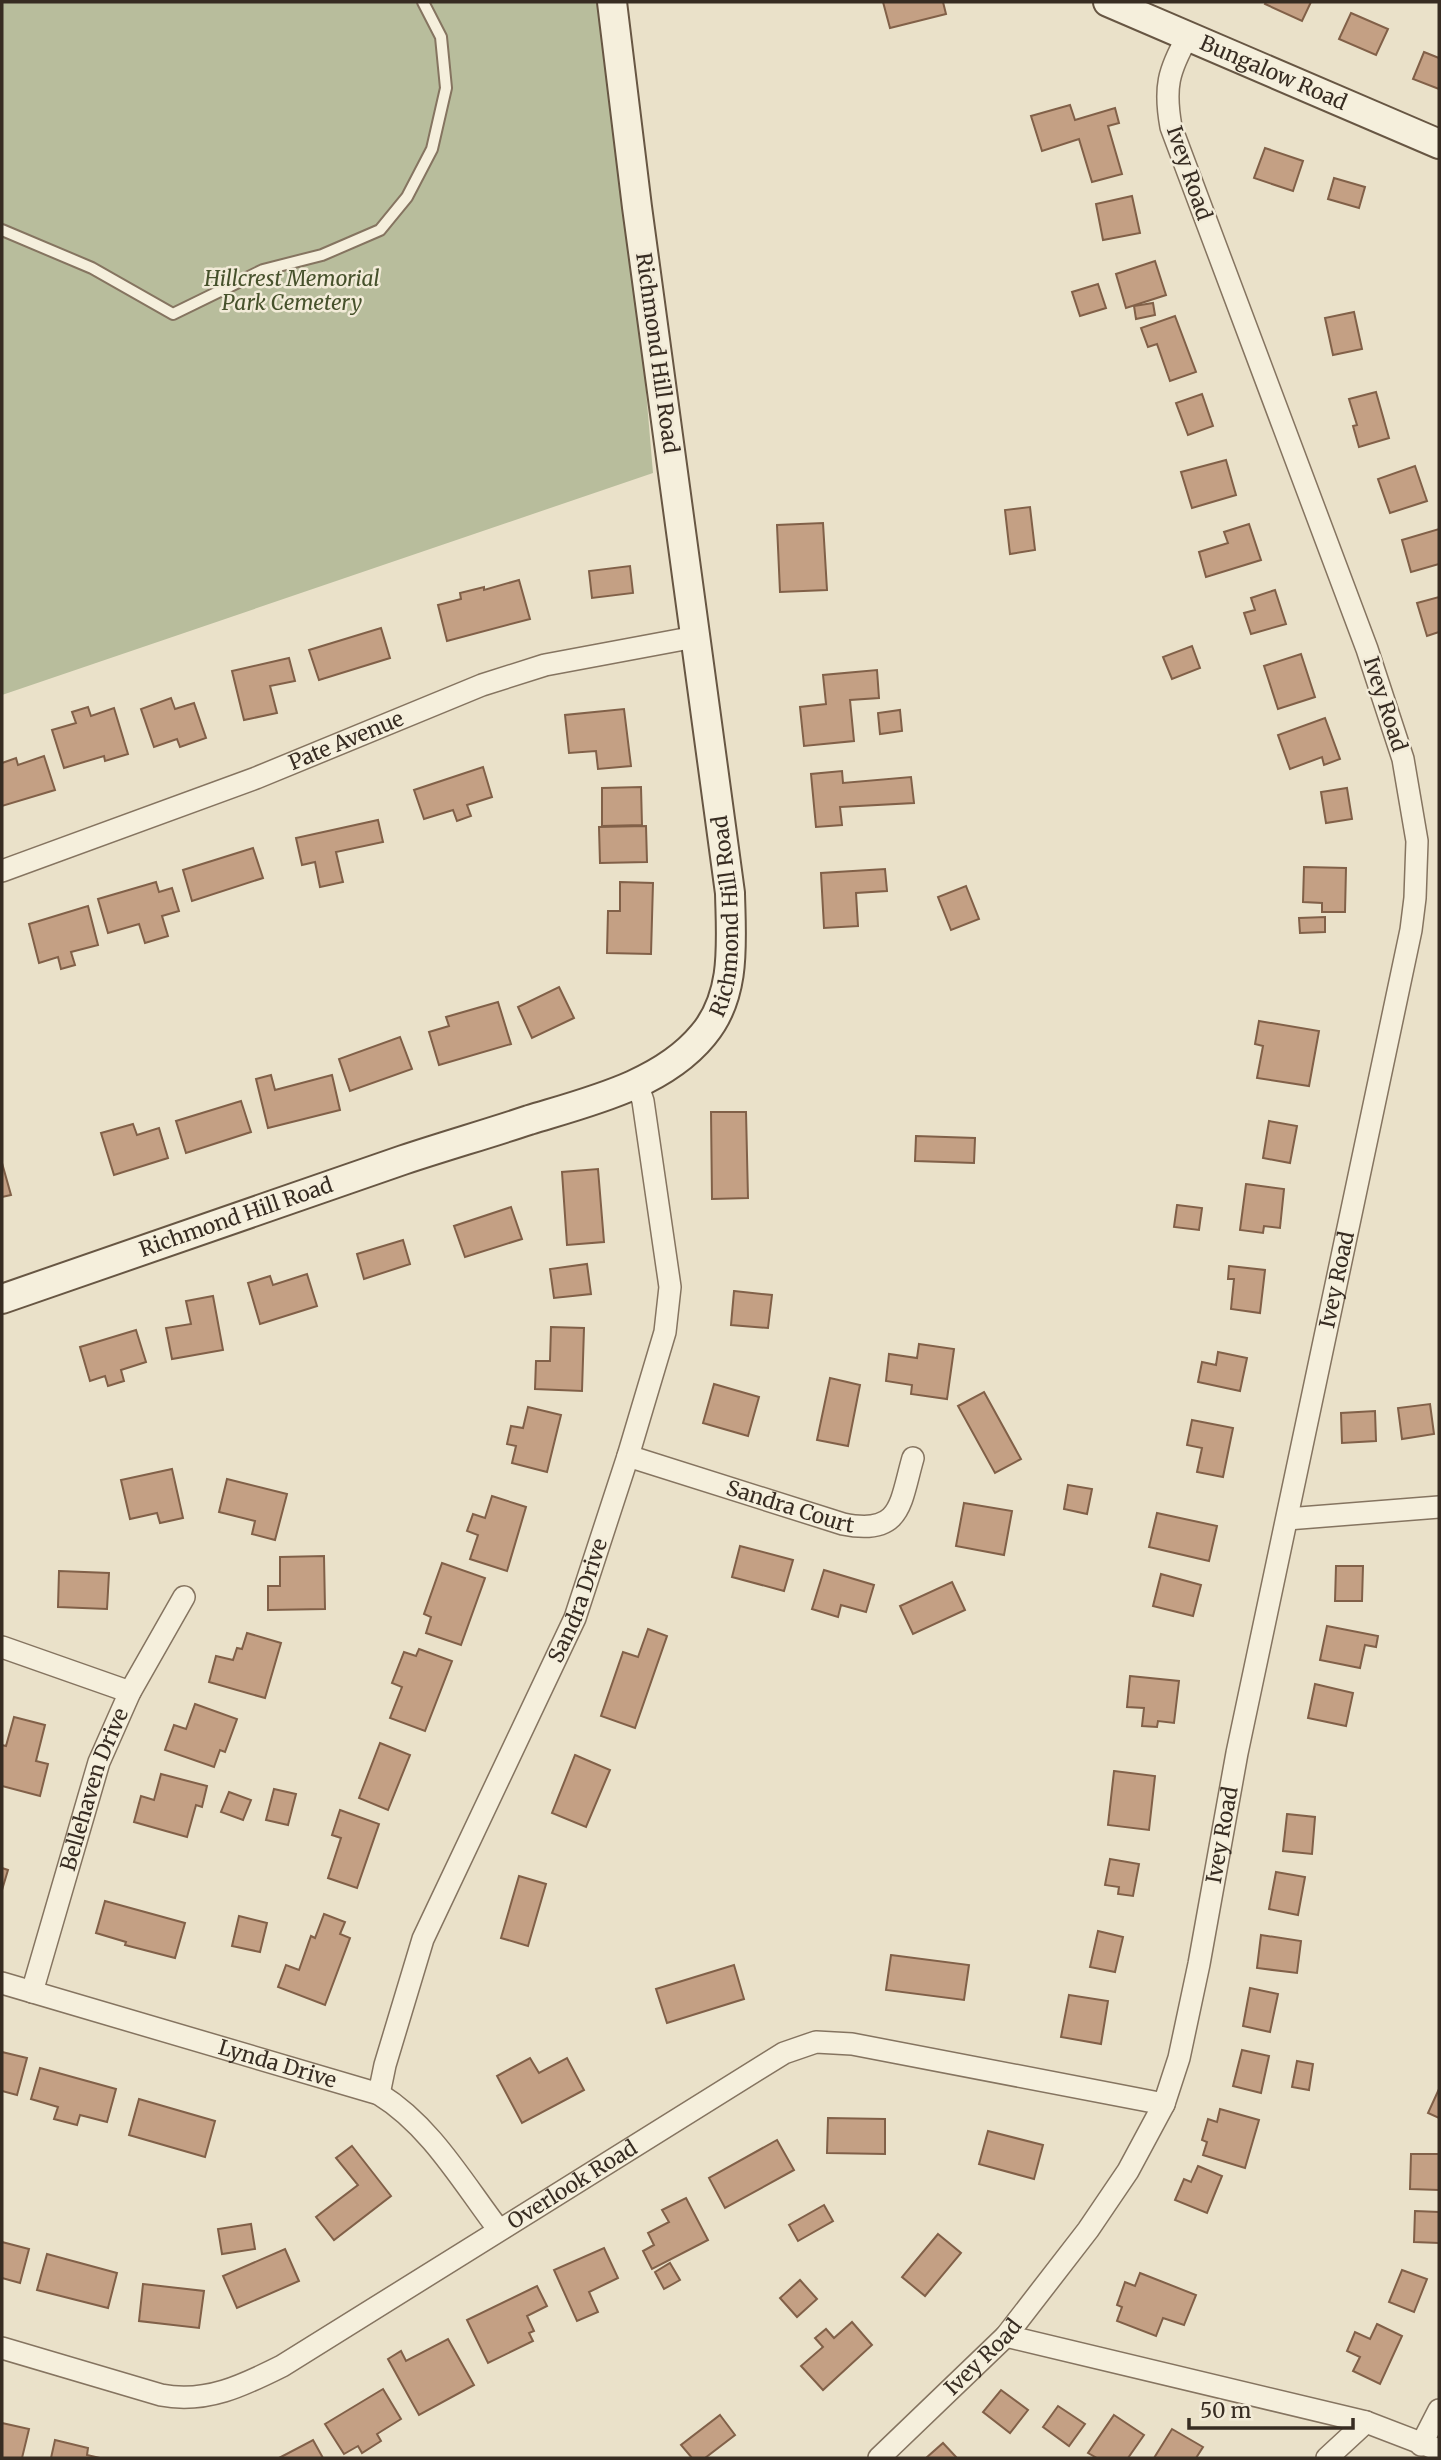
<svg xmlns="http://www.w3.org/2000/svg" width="1441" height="2460" viewBox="0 0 1441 2460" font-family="Merriweather,serif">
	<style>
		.cemetery { fill: #b8bd9c }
		.building { fill: #c4a084; stroke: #816048; stroke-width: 2 }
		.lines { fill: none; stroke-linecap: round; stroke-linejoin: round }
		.lane-casing { stroke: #857460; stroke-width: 14 }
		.street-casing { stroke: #857460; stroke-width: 24 }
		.secondary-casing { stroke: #675643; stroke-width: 32 }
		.lane { stroke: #f5efdc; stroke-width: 10 }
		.street { stroke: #f5efdc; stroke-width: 21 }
		.secondary { stroke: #f5efdc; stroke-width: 28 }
		.labels { text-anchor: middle; stroke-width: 5; stroke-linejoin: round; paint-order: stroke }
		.street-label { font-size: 21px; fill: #372c22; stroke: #f2ebd8 }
		.park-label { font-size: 21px; font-style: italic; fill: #46512b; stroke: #f2ebd8 }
	</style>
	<rect width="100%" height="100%" fill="#eae1c9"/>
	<polygon class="cemetery" points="2,2 617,2 617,49 653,473 2,695"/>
	<g class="building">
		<polygon points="883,2 943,2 946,14 890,28"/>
		<polygon points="1266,2 1311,2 1302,21 1265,4"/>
		<polygon points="1351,13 1388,29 1376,55 1339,39"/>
		<polygon points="1424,52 1439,58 1439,89 1413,79"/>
		<polygon points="1070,105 1075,120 1115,108 1119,123 1108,126 1122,174 1092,182 1079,139 1042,151 1031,116"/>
		<polygon points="1265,148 1303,161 1293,191 1254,178"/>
		<polygon points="1334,178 1365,187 1359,208 1328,199"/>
		<polygon points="1132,196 1140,233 1103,240 1096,204"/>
		<polygon points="1155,261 1166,295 1126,308 1116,274"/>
		<polygon points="1098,284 1106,308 1080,316 1072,292"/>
		<polygon points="1153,303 1155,315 1136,319 1134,306"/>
		<polygon points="1354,312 1362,349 1333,355 1325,318"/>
		<polygon points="1175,316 1196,372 1170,381 1157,344 1148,347 1141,328"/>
		<polygon points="1376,392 1389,438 1359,447 1353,426 1357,425 1349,399"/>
		<polygon points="1202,394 1213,426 1188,435 1176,403"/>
		<polygon points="1226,460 1236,495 1192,508 1181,472"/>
		<polygon points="1415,466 1427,501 1390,513 1378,479"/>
		<polygon points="1030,507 1035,550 1010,554 1005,510"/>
		<polygon points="823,523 827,590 780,592 777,525"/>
		<polygon points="1249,524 1261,560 1206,577 1199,552 1228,543 1224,532"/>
		<polygon points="1439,529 1439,564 1411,572 1402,540"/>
		<polygon points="630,566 633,593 592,598 589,571"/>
		<polygon points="519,580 530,619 447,641 438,605 461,599 460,593 484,587 484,590"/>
		<polygon points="1275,590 1286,624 1251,634 1244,613 1255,610 1251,598"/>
		<polygon points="1439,597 1439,632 1427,636 1417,603"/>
		<polygon points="381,628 390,658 319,680 309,650"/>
		<polygon points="1192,646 1200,668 1172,679 1163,657"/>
		<polygon points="1301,654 1315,697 1278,709 1264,666"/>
		<polygon points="289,658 295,681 270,686 277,713 244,720 232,671"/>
		<polygon points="877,670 879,698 850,700 854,741 804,746 800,707 826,704 823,675"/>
		<polygon points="171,698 175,709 194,703 206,738 180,747 177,739 154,747 141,709"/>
		<polygon points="88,707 91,716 114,708 128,754 105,761 104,756 64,768 52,730 76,723 72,712"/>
		<polygon points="624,709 631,766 598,769 596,751 569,753 565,715"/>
		<polygon points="900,710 902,731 880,734 878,713"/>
		<polygon points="1325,718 1340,759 1324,765 1322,757 1290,769 1278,735"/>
		<polygon points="44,756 55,790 2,806 2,763 16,758 18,765"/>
		<polygon points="483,767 492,797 467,805 471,816 457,821 453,810 424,819 414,790"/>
		<polygon points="842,771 843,783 911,777 914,803 840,807 842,825 816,827 811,774"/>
		<polygon points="641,787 642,825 602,826 602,788"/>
		<polygon points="1347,788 1352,819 1326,823 1321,792"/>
		<polygon points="378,820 383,842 336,852 343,882 320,887 315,862 302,865 296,838"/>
		<polygon points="646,826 647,862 600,863 599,827"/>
		<polygon points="253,848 263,878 192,901 183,870"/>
		<polygon points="1304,867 1346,868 1345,912 1322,912 1322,903 1303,902"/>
		<polygon points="885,869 887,891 856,893 858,926 824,928 821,873"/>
		<polygon points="156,882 159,892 172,888 179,911 162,916 168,936 145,943 139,924 108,933 98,899"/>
		<polygon points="620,882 653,883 651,954 607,953 608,911 620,911"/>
		<polygon points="966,886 979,919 951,930 938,897"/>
		<polygon points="88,906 98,945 71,952 75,965 61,969 58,957 39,963 29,924"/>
		<polygon points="1325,917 1325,932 1300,933 1299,918"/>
		<polygon points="559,987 574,1018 532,1038 518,1007"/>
		<polygon points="498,1002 511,1044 439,1065 429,1032 449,1026 446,1017"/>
		<polygon points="1259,1021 1319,1031 1309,1086 1257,1078 1263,1046 1255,1044"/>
		<polygon points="400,1037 412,1069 350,1091 339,1059"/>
		<polygon points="271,1075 275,1090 332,1075 340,1110 268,1128 256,1079"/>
		<polygon points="241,1101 251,1132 186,1153 176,1121"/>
		<polygon points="711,1112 746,1112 748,1198 712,1199"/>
		<polygon points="1269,1121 1297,1126 1290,1163 1263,1158"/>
		<polygon points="133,1124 137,1135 159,1128 168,1158 114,1175 101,1133"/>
		<polygon points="916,1136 975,1138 974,1163 915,1161"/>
		<polygon points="2,1163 11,1195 2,1197"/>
		<polygon points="598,1169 604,1242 567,1245 562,1172"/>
		<polygon points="1246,1184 1284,1189 1280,1228 1264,1226 1263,1233 1240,1230"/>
		<polygon points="1177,1205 1202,1208 1199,1230 1174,1227"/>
		<polygon points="511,1207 522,1239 465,1257 454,1226"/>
		<polygon points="403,1240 410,1264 364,1279 357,1254"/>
		<polygon points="587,1264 591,1294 554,1298 550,1269"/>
		<polygon points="1229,1266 1265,1270 1260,1313 1231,1309 1234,1279 1228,1279"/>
		<polygon points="307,1274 317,1306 260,1324 248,1283 270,1276 273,1285"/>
		<polygon points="734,1291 772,1295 768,1328 731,1325"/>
		<polygon points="213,1296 223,1350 172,1359 166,1328 191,1324 186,1301"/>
		<polygon points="551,1327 584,1328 582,1391 535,1389 536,1361 550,1361"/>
		<polygon points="136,1330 146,1362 121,1370 124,1381 108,1386 105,1376 90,1381 80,1347"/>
		<polygon points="919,1344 954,1349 947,1399 911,1394 912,1385 886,1381 889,1354 917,1358"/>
		<polygon points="1218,1352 1247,1358 1240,1391 1198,1382 1202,1362 1216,1365"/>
		<polygon points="830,1378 860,1385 848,1446 817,1440"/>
		<polygon points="714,1384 759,1397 748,1436 703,1423"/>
		<polygon points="984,1392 1021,1459 995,1473 958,1406"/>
		<polygon points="1430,1404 1434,1434 1402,1439 1398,1408"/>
		<polygon points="528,1407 561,1415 547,1472 512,1463 516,1446 507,1444 511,1426 523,1428"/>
		<polygon points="1375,1411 1376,1441 1342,1443 1341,1413"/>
		<polygon points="1192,1420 1233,1428 1223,1477 1197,1472 1202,1448 1187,1445"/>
		<polygon points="172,1469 183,1518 160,1523 157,1513 130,1519 121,1480"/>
		<polygon points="227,1479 287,1494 275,1540 252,1534 255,1521 219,1512"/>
		<polygon points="1068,1485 1092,1489 1087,1514 1064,1509"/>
		<polygon points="492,1496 526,1507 507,1571 470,1559 478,1535 467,1531 473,1514 485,1518"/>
		<polygon points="964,1503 1012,1511 1004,1555 956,1546"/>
		<polygon points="1157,1513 1217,1526 1209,1561 1149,1547"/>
		<polygon points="740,1546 793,1560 784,1591 732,1577"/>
		<polygon points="324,1556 325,1609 268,1610 268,1586 280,1586 280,1557"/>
		<polygon points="442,1563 485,1578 461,1645 426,1633 431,1617 424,1614"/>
		<polygon points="1336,1566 1363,1566 1362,1601 1335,1601"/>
		<polygon points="824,1570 874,1585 866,1612 841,1605 838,1617 812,1609"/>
		<polygon points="59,1571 109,1573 107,1609 58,1607"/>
		<polygon points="1161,1574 1201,1585 1193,1616 1153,1606"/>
		<polygon points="952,1582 965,1610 913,1634 900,1606"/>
		<polygon points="1327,1626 1378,1636 1376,1647 1365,1645 1360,1668 1320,1660"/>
		<polygon points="648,1629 667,1636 635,1728 601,1716 623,1652 638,1657"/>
		<polygon points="247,1633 281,1643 265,1698 209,1682 216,1656 233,1660 237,1648 242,1649"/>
		<polygon points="419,1649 452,1661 425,1731 390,1718 402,1687 392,1683 404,1652 416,1656"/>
		<polygon points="1130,1676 1179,1681 1174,1723 1158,1721 1157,1727 1142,1726 1144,1708 1127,1707"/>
		<polygon points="1315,1684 1353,1693 1346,1726 1308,1718"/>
		<polygon points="195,1704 237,1719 225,1752 220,1750 214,1767 165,1750 174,1725 186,1729"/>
		<polygon points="14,1717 45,1725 36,1761 48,1764 40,1796 2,1786 2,1745 6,1746"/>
		<polygon points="380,1743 410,1755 388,1810 359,1798"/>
		<polygon points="575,1755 610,1770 586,1827 552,1813"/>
		<polygon points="1114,1771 1155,1776 1149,1830 1108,1825"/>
		<polygon points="161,1774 207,1786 202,1807 196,1805 187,1837 134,1822 141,1796 154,1800"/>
		<polygon points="274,1789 296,1794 288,1825 266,1820"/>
		<polygon points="229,1792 251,1800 243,1820 221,1812"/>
		<polygon points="340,1810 379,1824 357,1888 328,1878 341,1838 332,1835"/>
		<polygon points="1287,1814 1315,1817 1312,1854 1283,1851"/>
		<polygon points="1110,1859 1139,1864 1133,1896 1118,1894 1119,1887 1105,1885"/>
		<polygon points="2,1868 8,1870 2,1890"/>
		<polygon points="1276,1872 1305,1877 1298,1915 1269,1909"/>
		<polygon points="519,1876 546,1884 528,1946 501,1938"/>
		<polygon points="105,1901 185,1923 175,1958 125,1945 126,1942 96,1933"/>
		<polygon points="324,1914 345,1922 340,1934 350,1938 325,2005 278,1987 286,1965 299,1970 311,1936 315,1938"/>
		<polygon points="239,1916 267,1923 260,1952 232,1946"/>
		<polygon points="1098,1931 1123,1937 1115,1972 1090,1967"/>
		<polygon points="1261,1935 1301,1941 1297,1973 1257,1968"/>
		<polygon points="891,1955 969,1965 964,2000 886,1990"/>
		<polygon points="734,1965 744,1999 667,2023 656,1989"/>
		<polygon points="1250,1988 1278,1994 1270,2032 1243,2026"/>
		<polygon points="1069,1995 1108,2001 1101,2044 1061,2037"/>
		<polygon points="1242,2050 1269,2056 1261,2093 1233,2086"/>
		<polygon points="2,2052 27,2058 17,2095 2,2091"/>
		<polygon points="530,2058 539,2073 567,2058 584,2090 522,2123 497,2076"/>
		<polygon points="1297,2061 1313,2064 1309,2090 1292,2087"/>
		<polygon points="40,2068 116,2089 107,2122 80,2115 77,2125 54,2119 58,2107 31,2099"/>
		<polygon points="1439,2089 1439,2118 1428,2113"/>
		<polygon points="139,2099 215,2121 205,2157 129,2135"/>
		<polygon points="1220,2109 1259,2120 1245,2168 1203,2155 1207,2142 1202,2140 1208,2119 1217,2122"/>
		<polygon points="828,2118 885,2119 885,2154 827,2153"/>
		<polygon points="988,2131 1043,2145 1034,2179 979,2164"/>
		<polygon points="777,2140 794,2170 725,2208 709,2178"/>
		<polygon points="352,2146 391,2196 334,2240 316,2217 358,2185 336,2158"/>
		<polygon points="1411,2154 1439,2154 1439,2190 1410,2189"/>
		<polygon points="1198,2166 1222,2176 1207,2213 1175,2200 1184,2179 1191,2182"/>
		<polygon points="686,2198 708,2240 652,2269 643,2251 654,2245 648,2233 669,2222 662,2210"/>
		<polygon points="824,2205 833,2221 798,2241 789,2225"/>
		<polygon points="1415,2211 1439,2212 1439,2243 1414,2242"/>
		<polygon points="251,2224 255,2249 222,2254 218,2229"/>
		<polygon points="938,2234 961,2253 925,2296 902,2277"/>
		<polygon points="2,2242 29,2249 20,2283 2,2278"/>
		<polygon points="604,2248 618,2278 589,2292 598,2312 577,2321 554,2270"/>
		<polygon points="285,2249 299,2281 237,2308 223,2276"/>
		<polygon points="47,2254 117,2273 108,2308 37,2290"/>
		<polygon points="670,2263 680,2280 664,2289 655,2272"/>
		<polygon points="1402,2270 1427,2279 1414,2312 1389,2302"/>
		<polygon points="1140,2273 1196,2295 1184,2325 1163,2318 1156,2336 1117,2321 1122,2307 1117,2305 1125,2282 1135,2286"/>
		<polygon points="800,2280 817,2299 797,2317 780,2298"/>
		<polygon points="143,2284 204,2291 199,2328 139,2321"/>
		<polygon points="537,2286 547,2306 527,2316 534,2331 529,2333 533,2341 488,2363 467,2320"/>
		<polygon points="852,2322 872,2345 823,2390 801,2366 823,2347 815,2338 826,2329 834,2338"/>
		<polygon points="1377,2324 1402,2336 1380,2384 1353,2371 1360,2357 1347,2351 1355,2332 1370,2339"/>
		<polygon points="448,2339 474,2385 419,2415 388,2359 401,2351 406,2361"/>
		<polygon points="383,2389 401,2419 377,2434 381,2441 362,2453 358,2446 344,2454 325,2424"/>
		<polygon points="1001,2390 1028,2410 1010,2433 983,2412"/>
		<polygon points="1058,2406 1085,2424 1069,2446 1043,2427"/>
		<polygon points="720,2415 735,2435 705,2458 692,2458 681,2445"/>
		<polygon points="1114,2415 1144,2435 1128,2458 1097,2458 1088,2453"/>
		<polygon points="2,2423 29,2429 22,2458 2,2458"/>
		<polygon points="1172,2429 1203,2447 1196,2458 1154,2458"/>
		<polygon points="55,2440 88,2448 87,2455 100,2458 51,2458"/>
		<polygon points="313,2440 323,2458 279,2458"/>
		<polygon points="943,2443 957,2458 926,2458"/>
	</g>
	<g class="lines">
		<g class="lane-casing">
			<polyline id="lane" points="2,230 92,268 173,314 263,270 322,255 380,230 407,197 432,149 446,88 441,37 423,2"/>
		</g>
		<g class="street-casing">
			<g id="street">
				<path id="s1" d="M 2,871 L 256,778 L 482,685 L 545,665 L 695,637"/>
				<path id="s2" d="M 628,1456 L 843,1524 C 902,1536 900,1503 913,1458"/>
				<polyline points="1287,1519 1439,1507"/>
				<polyline points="2,1647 130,1692"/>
				<path id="s3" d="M 2,1983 L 379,2094 C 431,2126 463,2183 499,2230"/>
				<path id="s4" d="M 32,1992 L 99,1762 L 130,1692 L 184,1597"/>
				<path id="s5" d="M 379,2094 L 385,2065 L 423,1939 L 575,1618 L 628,1456 L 665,1332 L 670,1287 L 643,1101 L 637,1083"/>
				<polyline points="1006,2336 1366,2422 1439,2450"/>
				<path id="s6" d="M 2,2348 L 161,2395 C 206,2404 244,2385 282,2366 L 784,2053 L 816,2042 L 852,2044 L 1164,2104"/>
				<polyline points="1421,2445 1439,2410"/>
				<path id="s7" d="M 879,2458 L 1006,2336 L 1088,2230 L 1128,2171 L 1164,2104 L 1179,2058 L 1199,1964 L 1237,1753 L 1411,930 L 1415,898 L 1417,841 L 1403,759 L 1367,649 L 1171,127 C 1164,88 1168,71 1188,36"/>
				<polyline points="1327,2458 1366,2422"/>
			</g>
		</g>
		<g class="secondary-casing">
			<g id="secondary">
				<path id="s8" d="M 1108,2 L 1439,144"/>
				<path id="s9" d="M 2,1299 C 135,1252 269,1206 403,1160 C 445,1146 487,1134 529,1120 C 588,1102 662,1085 703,1035 C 737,995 731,941 730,893 L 637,207 L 612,2"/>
			</g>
		</g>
		<use href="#lane" class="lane"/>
		<use href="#street" class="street"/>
		<use href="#secondary" class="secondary"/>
	</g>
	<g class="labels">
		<g class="street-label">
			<text dy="7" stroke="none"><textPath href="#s8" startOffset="180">Bungalow Road</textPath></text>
			<text transform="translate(1189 173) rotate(71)" y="7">Ivey Road</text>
			<text transform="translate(657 353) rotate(82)" y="7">Richmond Hill Road</text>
			<text transform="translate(1385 704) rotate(72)" y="7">Ivey Road</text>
			<text dy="7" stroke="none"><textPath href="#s1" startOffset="368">Pate Avenue</textPath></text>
			<text dy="7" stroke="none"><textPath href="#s9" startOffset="878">Richmond Hill Road</textPath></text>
			<text dy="7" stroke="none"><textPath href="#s9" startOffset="248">Richmond Hill Road</textPath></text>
			<text dy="7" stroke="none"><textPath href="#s7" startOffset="1300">Ivey Road</textPath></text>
			<text dy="7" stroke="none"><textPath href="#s2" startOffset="170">Sandra Court</textPath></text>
			<text dy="7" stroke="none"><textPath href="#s5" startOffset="534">Sandra Drive</textPath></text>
			<text dy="7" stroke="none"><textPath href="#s4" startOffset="212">Bellehaven Drive</textPath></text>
			<text dy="7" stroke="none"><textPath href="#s7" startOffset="733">Ivey Road</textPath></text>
			<text dy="7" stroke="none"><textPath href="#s3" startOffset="287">Lynda Drive</textPath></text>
			<text dy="7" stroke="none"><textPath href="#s6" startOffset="635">Overlook Road</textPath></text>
			<text dy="7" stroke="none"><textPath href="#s7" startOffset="145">Ivey Road</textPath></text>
		</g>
		<g class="park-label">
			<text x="292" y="286">Hillcrest Memorial<tspan x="292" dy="24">Park Cemetery</tspan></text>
		</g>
	</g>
	<rect width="1441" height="2460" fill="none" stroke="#372c22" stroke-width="7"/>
	<path d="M1189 2418v10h164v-10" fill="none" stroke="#372c22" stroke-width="3.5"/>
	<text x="1200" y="2418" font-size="21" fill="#372c22" stroke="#f2ebd8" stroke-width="5" paint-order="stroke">50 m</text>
</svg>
